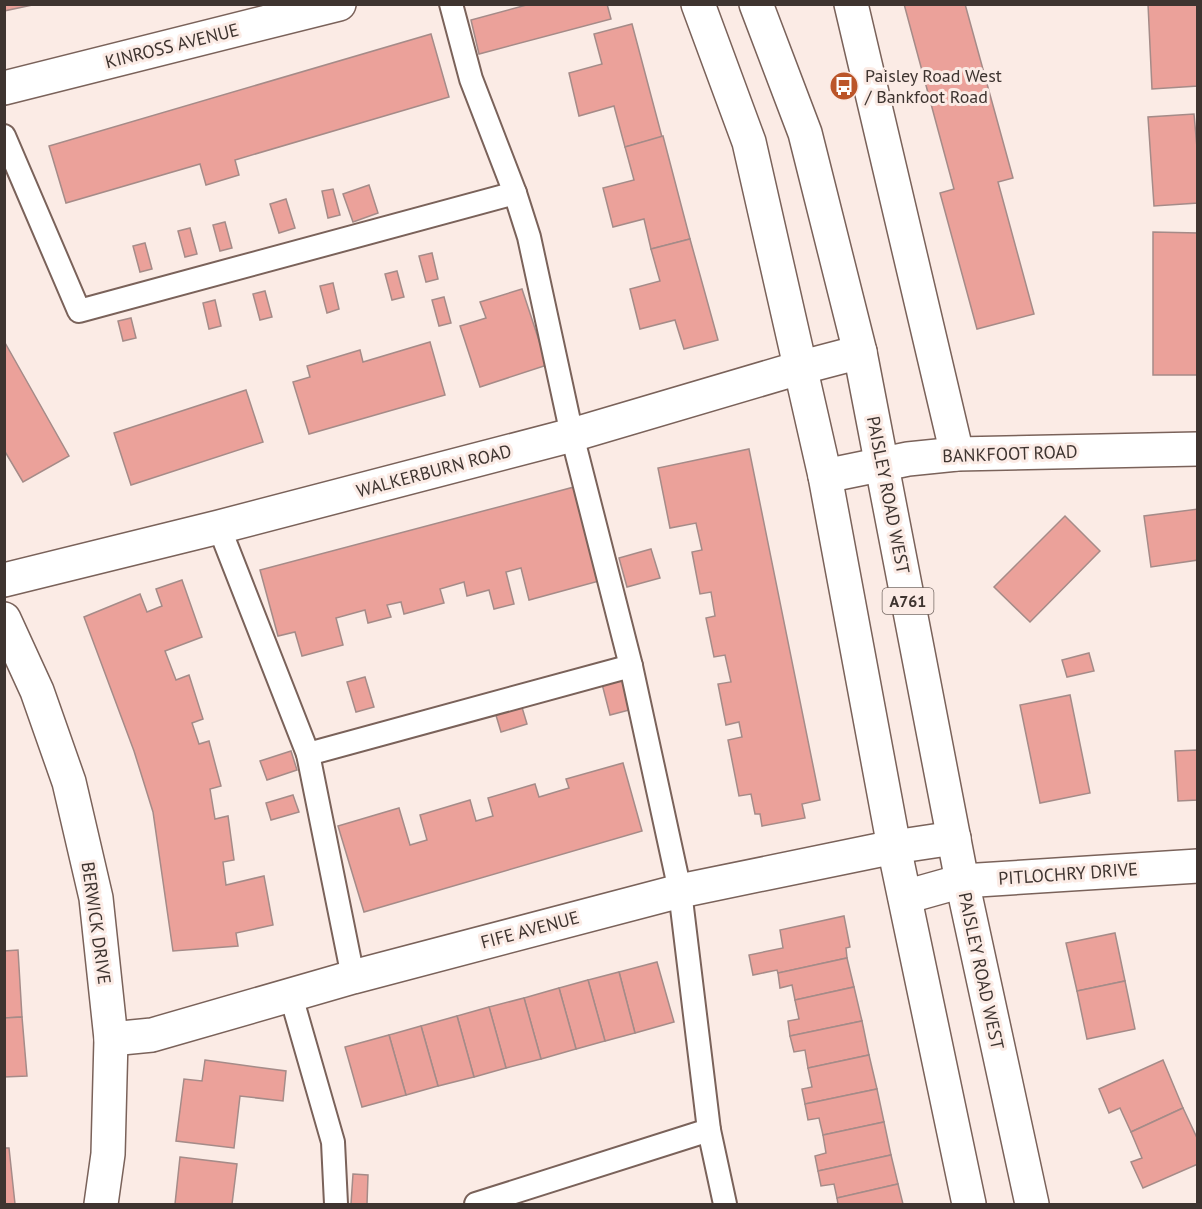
<svg xmlns="http://www.w3.org/2000/svg" width="1202" height="1209" viewBox="0 0 1202 1209" font-family="'PT Sans',sans-serif">
	<style>
		.building { fill: #eba19a; stroke: #a58b88; stroke-width: 1.5 }
		.lines { fill: none; stroke-linecap: round; stroke-linejoin: round }
		.lane-casing { stroke: #7a625a; stroke-width: 26 }
		.street-casing { stroke: #7a625a; stroke-width: 36 }
		.primary-casing { stroke: #7a625a; stroke-width: 36 }
		.lane { stroke: #fff; stroke-width: 22 }
		.street { stroke: #fff; stroke-width: 33 }
		.primary { stroke: #fff; stroke-width: 33 }
		.labels { text-anchor: middle; stroke-width: 6; stroke-linejoin: round; paint-order: stroke }
		.shield { fill: #fbebe5; stroke: #776b66; stroke-width: 1.5 }
		.shield-label { font-size: 16px; font-weight: bold; fill: #3e3430 }
		.street-label { font-size: 18px; fill: #3e3430; stroke: #fbebe5 }
		.poi-label { font-size: 18px; fill: #3e3430; stroke: #fbebe5; text-anchor: start }
	</style>
	<rect width="100%" height="100%" fill="#fbebe5"/>
	<g class="building">
		<polygon points="4,4 37,4 4,11"/>
		<polygon points="530,4 607,4 611,19 479,54 471,20"/>
		<polygon points="904,4 965,4 1013,178 998,182 1034,314 977,329 940,193 954,189"/>
		<polygon points="1148,4 1198,4 1198,86 1152,89"/>
		<polygon points="632,24 662,137 625,147 614,106 579,116 569,73 602,64 594,34"/>
		<polygon points="431,34 449,97 235,160 239,175 206,185 200,164 66,203 49,146"/>
		<polygon points="1194,114 1198,159 1198,203 1154,206 1148,117"/>
		<polygon points="663,136 690,239 651,249 644,219 613,227 603,188 634,180 625,147"/>
		<polygon points="369,185 378,213 353,222 343,194"/>
		<polygon points="333,189 340,215 328,218 322,191"/>
		<polygon points="286,199 295,228 279,233 270,204"/>
		<polygon points="225,222 232,248 220,251 213,225"/>
		<polygon points="190,228 197,254 185,257 178,231"/>
		<polygon points="1153,232 1198,233 1198,375 1153,375"/>
		<polygon points="690,239 718,340 684,349 675,320 640,329 630,289 660,281 651,249"/>
		<polygon points="145,243 152,269 140,272 133,246"/>
		<polygon points="432,253 438,279 426,282 419,256"/>
		<polygon points="397,271 404,297 392,300 385,274"/>
		<polygon points="333,283 339,309 327,313 320,286"/>
		<polygon points="522,289 547,365 480,387 460,326 486,318 480,302"/>
		<polygon points="265,291 272,317 260,320 253,294"/>
		<polygon points="444,297 451,323 439,326 432,300"/>
		<polygon points="215,300 221,326 209,329 203,303"/>
		<polygon points="131,318 136,338 123,341 118,321"/>
		<polygon points="4,341 69,456 23,482 4,450"/>
		<polygon points="430,342 445,395 309,434 293,382 310,377 307,366 360,350 363,362"/>
		<polygon points="246,390 263,442 131,485 114,433"/>
		<polygon points="749,449 820,800 802,804 805,818 762,826 760,814 755,814 751,794 739,796 728,740 742,737 739,722 726,725 718,684 731,682 725,655 714,657 706,618 715,616 711,592 700,594 692,552 702,550 696,523 670,528 658,468"/>
		<polygon points="574,487 599,581 529,600 521,568 506,572 514,604 494,609 489,590 467,596 464,582 440,589 444,603 404,614 401,602 387,605 391,617 368,623 365,610 336,618 343,645 302,656 295,632 278,636 260,570"/>
		<polygon points="1198,509 1198,560 1151,567 1144,516"/>
		<polygon points="1065,516 1100,551 1030,622 994,587"/>
		<polygon points="651,549 660,578 627,587 619,558"/>
		<polygon points="182,580 202,637 165,651 176,680 189,675 203,719 192,723 199,744 209,741 221,786 210,789 215,819 228,816 234,860 223,862 226,885 264,876 273,925 236,933 238,946 173,951 153,812 134,751 84,617 140,594 147,612 162,606 156,589"/>
		<polygon points="1089,653 1094,671 1067,677 1062,660"/>
		<polygon points="623,674 633,709 610,715 601,680"/>
		<polygon points="365,677 374,707 356,712 347,682"/>
		<polygon points="1070,695 1090,793 1040,803 1020,705"/>
		<polygon points="521,704 527,724 501,732 495,712"/>
		<polygon points="1198,750 1198,800 1178,801 1175,751"/>
		<polygon points="291,751 297,770 267,780 260,761"/>
		<polygon points="623,763 642,831 364,912 338,826 399,808 410,845 427,840 420,815 470,800 476,821 493,816 488,798 535,784 539,797 569,788 566,779"/>
		<polygon points="293,795 299,812 271,820 266,803"/>
		<polygon points="844,916 850,947 846,948 847,958 778,973 777,970 753,975 749,955 783,948 780,930"/>
		<polygon points="1115,933 1125,981 1077,991 1066,943"/>
		<polygon points="18,950 22,1017 4,1018 4,951"/>
		<polygon points="847,958 854,987 795,1000 792,985 780,988 778,973"/>
		<polygon points="657,962 674,1022 635,1033 619,972"/>
		<polygon points="619,972 635,1033 605,1041 588,980"/>
		<polygon points="588,980 605,1041 576,1049 559,988"/>
		<polygon points="1125,981 1135,1029 1087,1039 1077,991"/>
		<polygon points="854,987 862,1021 790,1036 788,1021 799,1019 795,1000"/>
		<polygon points="559,988 576,1049 541,1059 524,998"/>
		<polygon points="524,998 541,1059 506,1068 489,1007"/>
		<polygon points="489,1007 506,1068 474,1077 457,1016"/>
		<polygon points="457,1016 474,1077 438,1086 421,1026"/>
		<polygon points="22,1017 27,1076 4,1077 4,1018"/>
		<polygon points="862,1021 869,1055 808,1068 805,1050 794,1052 790,1036"/>
		<polygon points="421,1026 438,1086 406,1095 389,1035"/>
		<polygon points="389,1035 406,1095 362,1107 345,1047"/>
		<polygon points="869,1055 877,1089 805,1104 802,1089 812,1087 808,1068"/>
		<polygon points="205,1060 286,1071 283,1101 240,1096 234,1148 176,1141 184,1079 202,1081"/>
		<polygon points="1163,1060 1183,1108 1131,1132 1120,1108 1109,1113 1099,1089"/>
		<polygon points="877,1089 884,1122 823,1135 819,1118 808,1120 805,1104"/>
		<polygon points="1183,1108 1198,1140 1198,1164 1143,1188 1131,1162 1142,1158 1131,1132"/>
		<polygon points="884,1122 891,1155 818,1171 815,1156 826,1153 823,1135"/>
		<polygon points="4,1148 9,1148 15,1204 4,1204"/>
		<polygon points="891,1155 898,1184 837,1198 834,1184 821,1186 818,1171"/>
		<polygon points="180,1157 237,1164 232,1204 175,1204"/>
		<polygon points="353,1174 368,1175 367,1204 351,1204"/>
		<polygon points="898,1184 903,1204 838,1204 837,1198"/>
	</g>
	<g class="lines">
		<g class="lane-casing">
			<g id="lane">
				<polyline points="451,4 471,79 515,193 529,237 572,435 631,666 680,891 709,1130 725,1204"/>
				<polyline points="4,136 79,311 515,193"/>
				<polyline points="219,527 308,754 353,977"/>
				<polyline points="308,754 631,666"/>
				<polyline points="291,996 333,1142 336,1204"/>
				<polyline points="476,1204 709,1130"/>
			</g>
		</g>
		<g class="street-casing">
			<g id="street">
				<polyline points="851,4 957,454"/>
				<polyline points="4,88 339,4"/>
				<polyline points="825,476 908,459 957,454 1198,449"/>
				<polyline points="4,580 219,527 572,435 799,368 860,352"/>
				<polyline points="4,619 37,691 69,782 96,898 111,1039 108,1154 101,1204"/>
				<polyline points="905,897 962,881 1198,866"/>
				<polyline points="111,1039 152,1035 353,977 680,891 894,847 954,838"/>
			</g>
		</g>
		<g class="primary-casing">
			<g id="primary">
				<polyline points="698,4 749,142 825,476 894,847 969,1204"/>
				<polyline points="756,4 805,133 860,352 962,881 1032,1204"/>
			</g>
		</g>
		<use href="#lane" class="lane"/>
		<use href="#street" class="street"/>
		<use href="#primary" class="primary"/>
	</g>
	<defs>
		<g id="bus-disc" transform="scale(1.5)"><circle r="9.5" fill="#bb5529" stroke="#fbebe5"/><path d="M-5-6H5V4H4V6H2V4H-2V6H-4V4H-5ZM-3.5-4V0h7V-4ZM-3.5 1.2v1.5H-2V1.2ZM2 1.2v1.5H3.5V1.2Z" fill="#fff"/></g>
	</defs>
	<g fill-rule="evenodd">
		<use href="#bus-disc" x="844" y="86"/>
	</g>
	<g class="labels">
		<rect class="shield" x="882.5" y="588" width="51" height="26" rx="4.5"/>
		<g class="shield-label">
			<text x="908" y="607">A761</text>
		</g>
		<g class="street-label">
			<text transform="translate(172 46) rotate(-14)" y="6">KINROSS AVENUE</text>
			<text transform="translate(1010 454) rotate(-2)" y="6">BANKFOOT ROAD</text>
			<text transform="translate(434 471) rotate(-15)" y="6">WALKERBURN ROAD</text>
			<text transform="translate(888 495) rotate(79)" y="6">PAISLEY ROAD WEST</text>
			<text transform="translate(1068 874) rotate(-4)" y="6">PITLOCHRY DRIVE</text>
			<text transform="translate(96 923) rotate(82)" y="6">BERWICK DRIVE</text>
			<text transform="translate(530 930) rotate(-15)" y="6">FIFE AVENUE</text>
			<text transform="translate(981 971) rotate(78)" y="6">PAISLEY ROAD WEST</text>
		</g>
		<g class="poi-label">
			<text x="865" y="82">Paisley Road West<tspan x="865" dy="21">/ Bankfoot Road</tspan></text>
		</g>
	</g>
	<rect width="1202" height="1209" fill="none" stroke="#3e3430" stroke-width="12"/>
</svg>
